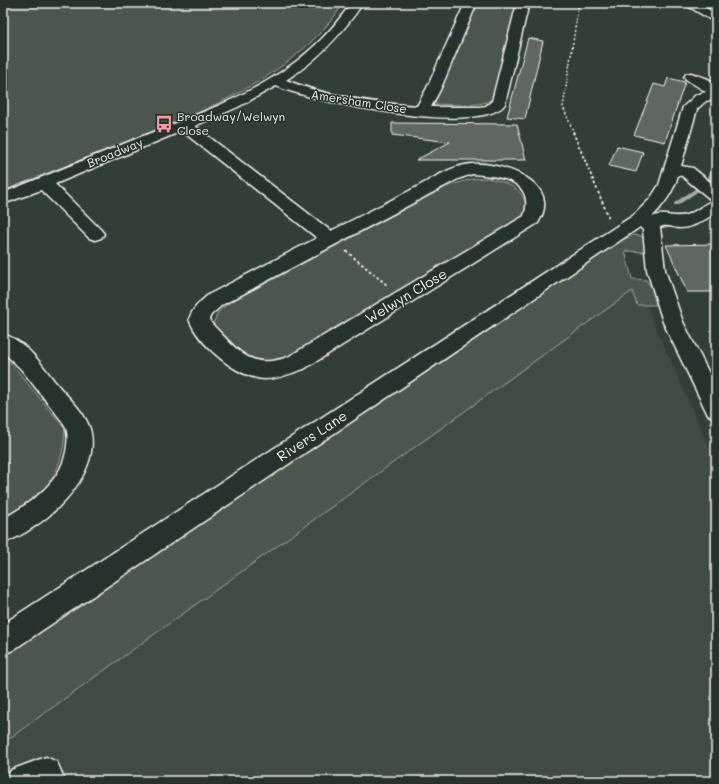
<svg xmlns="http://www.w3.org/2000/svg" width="719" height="784" viewBox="0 0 719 784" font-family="Mali,sans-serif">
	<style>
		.built { fill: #404b44 }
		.green { fill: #4c564f; stroke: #a0a49c }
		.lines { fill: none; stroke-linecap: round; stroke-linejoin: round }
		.stream { fill: #a6a9a1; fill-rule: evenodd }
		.building { fill: #5f6861; stroke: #f4f1e8 }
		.minor-casing { stroke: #f4f1e8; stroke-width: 3 }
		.path-far1 { stroke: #f4f1e8; stroke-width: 1.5; stroke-dasharray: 2 2; stroke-linecap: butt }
		.path { stroke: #f4f1e8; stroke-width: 2; stroke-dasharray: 2.5 2.5; stroke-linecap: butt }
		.minor { fill: #26332d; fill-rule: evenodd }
		.labels { text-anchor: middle; stroke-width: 3; stroke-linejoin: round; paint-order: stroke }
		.far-street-label { font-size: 12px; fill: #f4f1e8; stroke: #26332d }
		.far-poi-label { font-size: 12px; fill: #f4f1e8; stroke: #26332d; text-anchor: start }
		.street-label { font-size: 14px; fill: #f4f1e8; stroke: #26332d }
	</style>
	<rect width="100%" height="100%" fill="#323e38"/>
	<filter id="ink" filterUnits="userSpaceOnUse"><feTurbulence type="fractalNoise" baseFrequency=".025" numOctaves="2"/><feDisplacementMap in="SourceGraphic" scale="8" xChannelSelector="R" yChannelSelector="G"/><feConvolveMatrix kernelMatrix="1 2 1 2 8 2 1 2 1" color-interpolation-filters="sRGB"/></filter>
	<g filter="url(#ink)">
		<polygon class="built" points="632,291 637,305 646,305 716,463 716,781 3,781 3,743"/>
		<g class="green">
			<path d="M 3,3 L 344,3 C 295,78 201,112 122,144 C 82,159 43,175 3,191 Z"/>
			<path d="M 475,3 L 520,3 L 494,96 C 488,109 447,104 433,104 Z"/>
			<path d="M 487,178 C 509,183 523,187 528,211 L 518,220 L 286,358 C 249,372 237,347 213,324 L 218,312 L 227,304 L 448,186 L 472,179 Z"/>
			<polygon points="634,235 645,237 648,247 644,252 625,251 632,279 646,280 653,289 656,305 637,305 632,291 3,743 3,653 624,239"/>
			<path d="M 3,357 L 10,362 L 65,429 C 63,478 43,495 3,519 Z"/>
		</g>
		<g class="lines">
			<g class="stream">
				<path d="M 716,164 C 716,170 716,179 710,182 L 708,181 L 707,180 L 713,166 Z"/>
				<polygon points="698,187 700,188 700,190 678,205 674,205 674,203"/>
			</g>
		</g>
		<g class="building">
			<polygon points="528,38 543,41 525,119 507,117"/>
			<polygon points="668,78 685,82 665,142 634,135 654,84 665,87"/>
			<polygon points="392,123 517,124 526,160 416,160 450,142 392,135"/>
			<polygon points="617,146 643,152 636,172 609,166"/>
			<polygon points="716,244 716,292 687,292 666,245"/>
		</g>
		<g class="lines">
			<g class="minor-casing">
				<g id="minor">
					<path d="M 351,3 L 363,3 C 342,34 318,60 286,80 C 327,97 373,103 417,106 L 427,88 L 465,3 L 477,3 L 441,88 L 431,107 L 479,107 L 486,106 L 492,101 L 517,3 L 529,3 L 505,104 C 482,137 312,102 276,86 L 238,107 L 195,126 L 331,231 C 359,217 387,202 415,188 C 432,179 451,166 471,164 C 491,162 527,172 539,189 C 547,200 545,212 538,223 L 304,369 C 291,373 279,379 265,379 C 237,378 198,344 189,319 C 193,308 199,303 208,295 L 317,238 L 182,131 L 55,184 L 101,230 L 104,234 L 101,238 L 95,240 L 89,238 L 41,190 L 3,204 L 3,193 C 50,174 97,155 143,136 C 201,113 265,91 311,49 C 327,35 339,20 351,3 ZM 472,174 C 499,176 536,180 524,216 L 288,357 C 249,371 237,349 211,323 L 209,319 L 211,315 L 222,305 L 458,179 Z"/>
					<polygon points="683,3 698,3 716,14 716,23"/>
					<path d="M 691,73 L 708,79 L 716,86 L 716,98 L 706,101 L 697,109 L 681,166 L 693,168 L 716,187 L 716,213 C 704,220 693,228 679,228 C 672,227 667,224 660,227 L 665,270 L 683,322 L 716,387 L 716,418 L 708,415 L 663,322 L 647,270 L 643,230 L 640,227 L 13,650 L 3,654 L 3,624 L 634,215 L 650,199 L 659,185 L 683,107 L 696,95 L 706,92 C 700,87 688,82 684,77 L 686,74 ZM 678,175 L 682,176 L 710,199 L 715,200 C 704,203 697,212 686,215 C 674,219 664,211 652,217 C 663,205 674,192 678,175 Z"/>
					<path d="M 3,334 C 27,342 41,364 56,383 C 67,397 84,410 90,429 C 103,477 43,529 3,543 L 3,519 C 32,502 64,481 67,445 C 68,436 68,428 62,421 L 21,369 L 3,352 Z"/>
					<polygon points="46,757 57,762 65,781 6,781 11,770"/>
				</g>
			</g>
			<polyline class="path-far1" points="574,133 563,107 579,3"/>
			<g class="path">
				<polyline points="573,132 609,218"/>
				<polyline points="346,251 387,285"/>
			</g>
			<use href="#minor" class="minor"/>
		</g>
	</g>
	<defs>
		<g id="bus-bare" transform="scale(1.38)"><path d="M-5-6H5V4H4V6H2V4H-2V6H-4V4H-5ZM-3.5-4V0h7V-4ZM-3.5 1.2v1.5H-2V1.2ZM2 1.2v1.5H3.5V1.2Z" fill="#ff9aa2" stroke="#26332d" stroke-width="2.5" paint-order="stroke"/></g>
	</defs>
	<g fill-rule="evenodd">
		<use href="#bus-bare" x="164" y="124"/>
	</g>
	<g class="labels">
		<g class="far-street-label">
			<text transform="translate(359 102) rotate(9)" y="4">Amersham Close</text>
			<text transform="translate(115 153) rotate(-22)" y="4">Broadway</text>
		</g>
		<g class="far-poi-label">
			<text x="177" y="121">Broadway/Welwyn<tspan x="177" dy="14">Close</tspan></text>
		</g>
		<g class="street-label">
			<text transform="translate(406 296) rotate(-31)" y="5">Welwyn Close</text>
			<text transform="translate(312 436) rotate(-33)" y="5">Rivers Lane</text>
		</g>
	</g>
	<rect width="719" height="784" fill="none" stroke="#26332d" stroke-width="16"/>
	<rect x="8" y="8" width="703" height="768" fill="none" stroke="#f4f1e8" stroke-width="1.5" filter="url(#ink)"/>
</svg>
